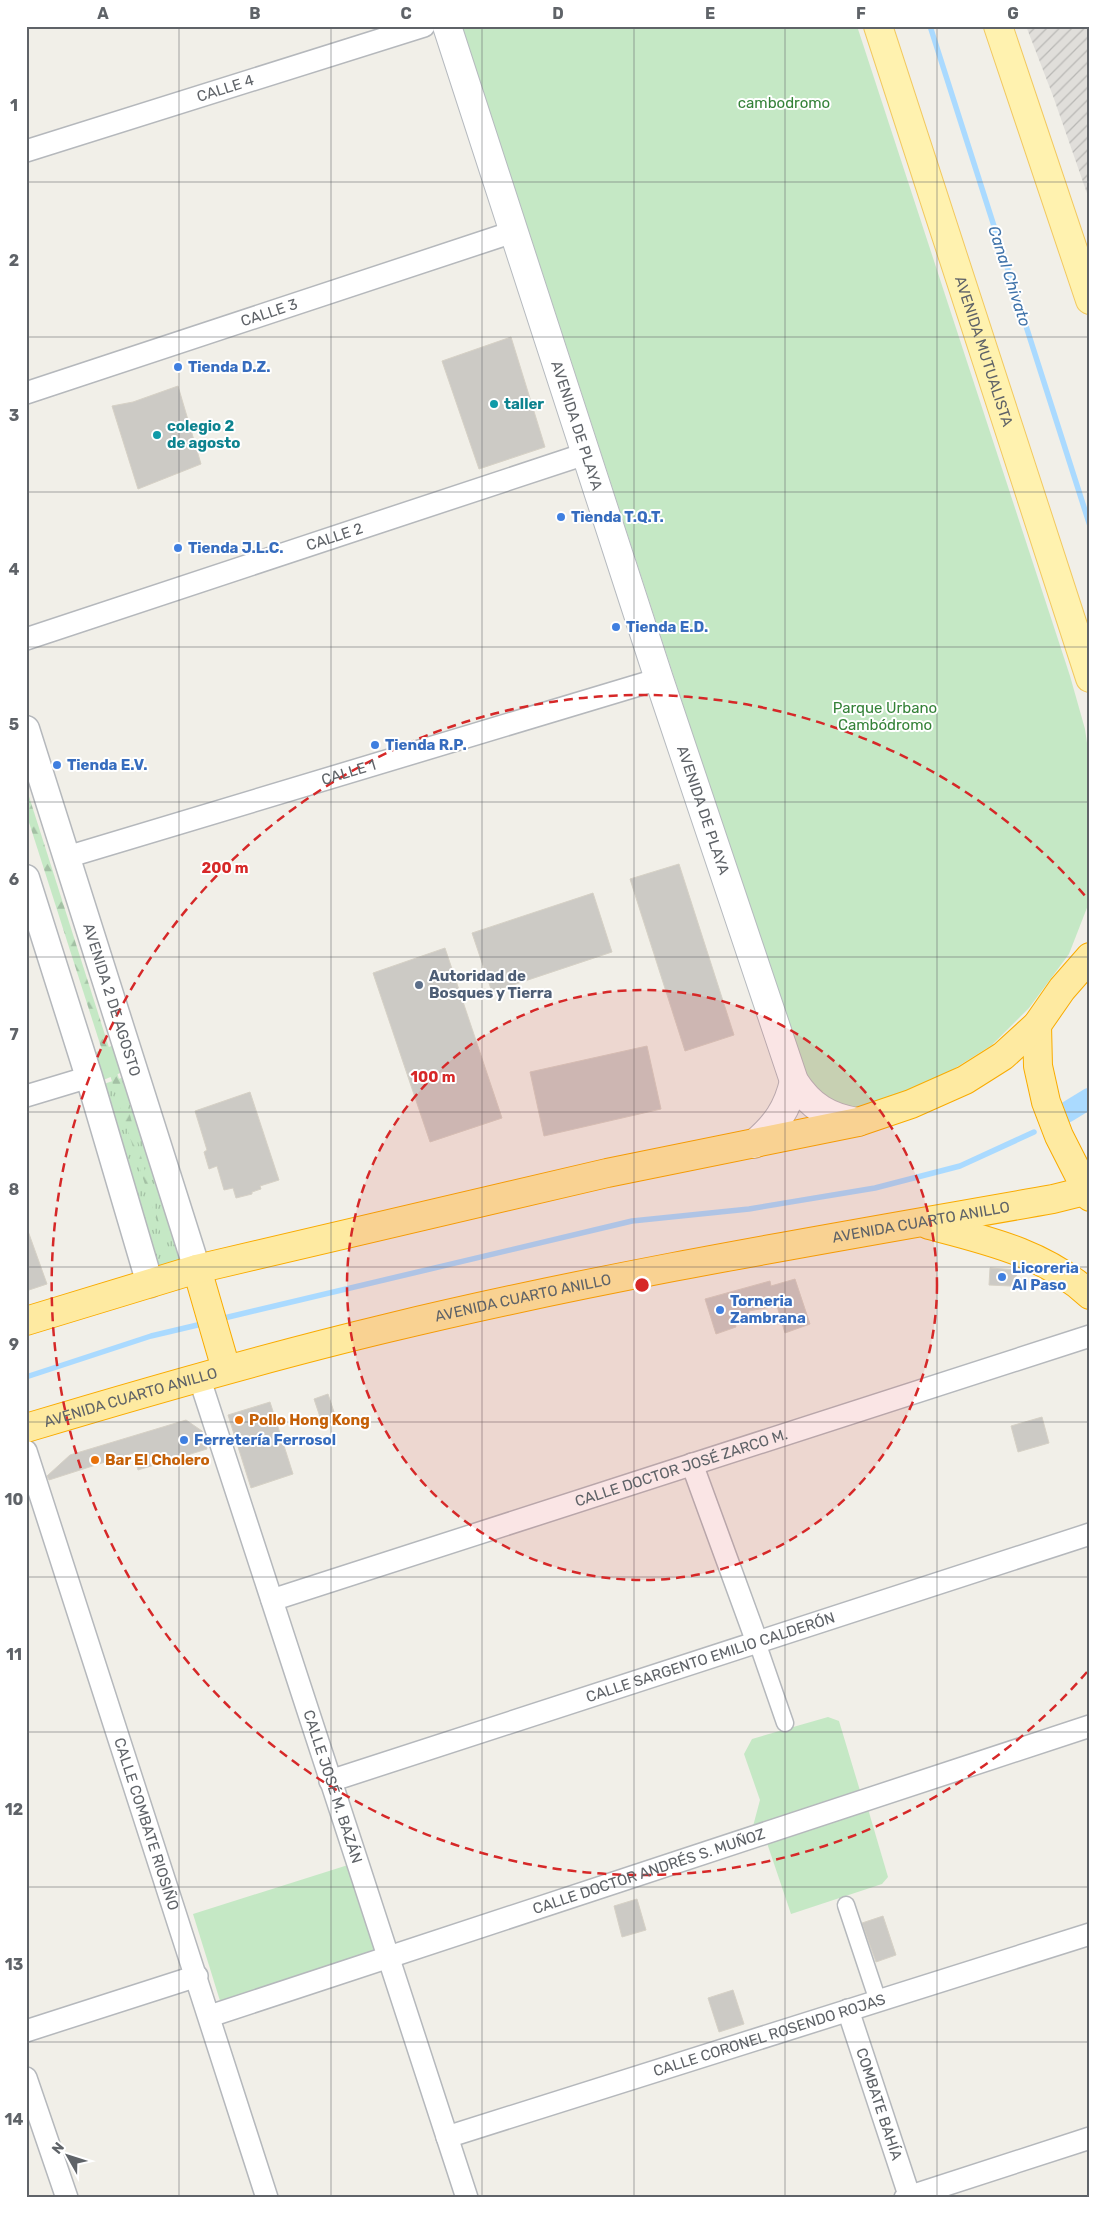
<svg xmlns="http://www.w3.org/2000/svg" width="1116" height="2224" viewBox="0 0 1116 2224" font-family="Rubik,sans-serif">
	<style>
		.industrial { fill: url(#industrial-furrows) }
		.grass { fill: url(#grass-tufts) }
		.forest { fill: url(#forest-firs) }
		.park { fill: #c5e8c5 }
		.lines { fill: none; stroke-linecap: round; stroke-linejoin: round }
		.stream { stroke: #aadaff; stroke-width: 5.5 }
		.canal { stroke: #aadaff; stroke-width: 21 }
		.building { fill: #cccac5; stroke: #d6d1c6 }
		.pedestrian-casing { stroke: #b5b8bc; stroke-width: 19 }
		.minor-casing { stroke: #b5b8bc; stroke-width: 24 }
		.tertiary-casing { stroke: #b5b8bc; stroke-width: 29 }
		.secondary-casing { stroke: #b6babf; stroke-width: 30 }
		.primary-casing { stroke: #f2c960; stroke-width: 30 }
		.trunk-casing { stroke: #f9ab00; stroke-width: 30 }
		.pedestrian { stroke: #fff; stroke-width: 16 }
		.minor { stroke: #fff; stroke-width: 21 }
		.tertiary { stroke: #fff; stroke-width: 26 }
		.secondary { stroke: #fff; stroke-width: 28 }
		.primary { stroke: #fff2af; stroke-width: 28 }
		.trunk { stroke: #feeaa1; stroke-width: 28 }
		.grid { fill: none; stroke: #5f6368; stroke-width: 1; stroke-opacity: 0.55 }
		.ring { fill: none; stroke: #d62828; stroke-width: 2.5; stroke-dasharray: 9 6 }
		.shop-dot { fill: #3f7fe0; stroke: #fff; stroke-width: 2 }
		.culture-dot { fill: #0f9aa8; stroke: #fff; stroke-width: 2 }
		.service-dot { fill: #5c6f8a; stroke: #fff; stroke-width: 2 }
		.food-dot { fill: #e8710a; stroke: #fff; stroke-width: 2 }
		.labels { text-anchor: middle; stroke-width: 4; stroke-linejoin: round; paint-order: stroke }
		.street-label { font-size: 15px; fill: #5f6368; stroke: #fff }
		.park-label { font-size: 15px; fill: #348238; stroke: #fff }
		.shop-label { font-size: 15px; font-weight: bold; fill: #366cbe; stroke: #fff; text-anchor: start }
		.culture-label { font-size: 15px; font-weight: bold; fill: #0d838f; stroke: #fff; text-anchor: start }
		.service-label { font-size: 15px; font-weight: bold; fill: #4e5e75; stroke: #fff; text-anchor: start }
		.food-label { font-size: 15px; font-weight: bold; fill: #c56008; stroke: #fff; text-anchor: start }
		.water-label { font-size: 16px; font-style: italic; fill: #4174aa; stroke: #fff }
		.centre { fill: #d62828; stroke: #fff; stroke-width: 2.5 }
		.ring-label { font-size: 15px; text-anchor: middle; font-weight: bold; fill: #d62828; stroke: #fff; stroke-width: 4; stroke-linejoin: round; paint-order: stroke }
		.neatline { fill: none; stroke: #5f6368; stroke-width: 2 }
		.grid-label { font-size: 16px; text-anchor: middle; font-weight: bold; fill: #5f6368 }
	</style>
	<defs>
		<pattern id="industrial-furrows" width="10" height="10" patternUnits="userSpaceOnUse" patternTransform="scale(1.25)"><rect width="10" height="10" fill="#e0deda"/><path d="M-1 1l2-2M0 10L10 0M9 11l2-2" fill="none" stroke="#b9b8b5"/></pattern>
		<pattern id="grass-tufts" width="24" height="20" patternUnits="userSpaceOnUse" patternTransform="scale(1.25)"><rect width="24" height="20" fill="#c5e8c5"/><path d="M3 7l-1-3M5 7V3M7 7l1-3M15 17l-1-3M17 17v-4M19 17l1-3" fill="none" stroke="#a3c0a4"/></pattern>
		<pattern id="forest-firs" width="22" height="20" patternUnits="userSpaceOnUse" patternTransform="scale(1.25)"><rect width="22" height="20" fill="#c5e8c5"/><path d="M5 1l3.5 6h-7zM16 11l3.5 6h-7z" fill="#a3c0a4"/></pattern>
	</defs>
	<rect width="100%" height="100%" fill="#f1efe8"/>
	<polygon class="industrial" points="1026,26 1090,26 1090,202 1053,96"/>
	<polygon class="grass" points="127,1076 185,1259 157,1267 101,1085"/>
	<polygon class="forest" points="26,787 127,1104 167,1253 26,813"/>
	<g class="park">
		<polygon points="462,26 857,26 1070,676 1085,729 1090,764 1090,900 1069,954 1029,1008 992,1045 933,1082 868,1109 840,1106 821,1096 807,1075 715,803"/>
		<polygon points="114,1045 125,1071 101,1081 91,1054"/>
		<polygon points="828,1717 839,1721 861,1794 752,1830 760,1800 744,1754 752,1739"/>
		<polygon points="868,1809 888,1877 882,1884 791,1914 767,1843"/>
		<polygon points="348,1865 376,1955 221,2004 193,1914"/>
	</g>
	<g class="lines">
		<g class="stream">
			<polyline points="930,26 1090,526"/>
			<polyline points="220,1319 632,1221 749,1209 875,1188 960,1166 1034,1132"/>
			<polyline points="26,1377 151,1336 206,1323"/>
		</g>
		<polyline class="canal" points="1067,1112 1090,1098"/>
	</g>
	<g class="building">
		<polygon points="511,337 545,447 479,469 442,361"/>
		<polygon points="178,386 201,464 138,489 112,406 133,402"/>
		<polygon points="679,864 734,1035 685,1051 630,879"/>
		<polygon points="593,893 612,952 492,992 472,933"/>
		<polygon points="445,948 502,1118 430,1142 373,973"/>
		<polygon points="647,1046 661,1109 544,1136 530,1072"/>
		<polygon points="250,1092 279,1180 260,1186 261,1189 252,1192 252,1194 236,1198 233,1188 224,1190 217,1166 209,1169 204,1152 207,1150 195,1111"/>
		<polygon points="28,1231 47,1284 26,1291 26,1232"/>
		<polygon points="990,1268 1019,1270 1011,1286 989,1285"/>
		<polygon points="795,1279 810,1324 785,1333 777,1306 749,1311 749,1318 735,1322 736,1327 716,1334 705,1299 770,1281 771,1286"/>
		<polygon points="328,1394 337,1421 323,1426 314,1399"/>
		<polygon points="270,1402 293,1474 251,1488 228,1415"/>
		<polygon points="1042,1417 1049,1443 1018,1452 1011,1426"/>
		<polygon points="186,1420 202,1431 207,1449 138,1470 133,1453 49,1480 47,1476 70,1455"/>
		<polygon points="637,1899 646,1930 622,1937 614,1906"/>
		<polygon points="883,1916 896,1955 876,1962 862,1923"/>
		<polygon points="733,1990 744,2024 719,2032 708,1998"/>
	</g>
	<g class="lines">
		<g class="pedestrian-casing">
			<g id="pedestrian">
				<polyline points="757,1642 785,1723"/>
				<polyline points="846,1905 878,2001"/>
			</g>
		</g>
		<g class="minor-casing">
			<g id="minor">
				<path id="s1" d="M 26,151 L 424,26"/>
				<path id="s2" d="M 26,393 L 513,232"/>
				<path id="s3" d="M 26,639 L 585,454"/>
				<path id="s4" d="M 67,857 L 659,679"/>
				<polyline points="26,1096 89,1077"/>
				<path id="s5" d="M 199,1377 L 467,2198"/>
				<path id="s6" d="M 26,1451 L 267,2198"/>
				<polyline points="692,1464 757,1642"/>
				<path id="s7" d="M 272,1600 L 1090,1336"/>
				<path id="s8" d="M 330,1781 L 1090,1534"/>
				<path id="s9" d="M 848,2010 L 910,2198"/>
				<path id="s10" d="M 210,2016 L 1090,1726"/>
				<polyline points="26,2031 197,1976"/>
				<polyline points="26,2078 67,2198"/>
				<path id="s11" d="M 447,2137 L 1090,1934"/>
				<polyline points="905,2198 1090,2138"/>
			</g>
		</g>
		<g class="tertiary-casing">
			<g id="tertiary">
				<path id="s12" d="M 26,729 L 197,1269"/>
				<polyline points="26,878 89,1077 150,1284"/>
			</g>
		</g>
		<g class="secondary-casing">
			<g id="secondary">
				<path id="s13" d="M 447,26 L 659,679 L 794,1081 C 810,1106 829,1118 858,1122"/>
				<path d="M 754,1144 C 776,1126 788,1108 794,1081"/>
			</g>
		</g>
		<g class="primary-casing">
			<g id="primary">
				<path id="s14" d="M 878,26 L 1090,678"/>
				<polyline points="998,26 1090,300"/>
			</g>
		</g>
		<g class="trunk-casing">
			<g id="trunk">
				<polyline points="1037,1025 1038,1066 1046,1102 1059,1136 1090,1197"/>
				<path d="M 929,1225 C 986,1240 1045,1253 1090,1295"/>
				<polyline points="197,1269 226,1369"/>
				<polyline points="26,1321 197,1269 607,1173 858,1122 911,1104 965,1080 1003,1056 1037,1025 1062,989 1090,957"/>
				<path id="s15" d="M 26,1428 C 146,1392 267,1357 388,1328 C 607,1275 832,1238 1053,1199 L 1085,1191"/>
			</g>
		</g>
		<use href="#pedestrian" class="pedestrian"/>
		<use href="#minor" class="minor"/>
		<use href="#tertiary" class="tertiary"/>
		<use href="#secondary" class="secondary"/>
		<use href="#primary" class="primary"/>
		<use href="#trunk" class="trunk"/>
	</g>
	<path class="grid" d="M 179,26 L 179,2198M 331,26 L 331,2198M 482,26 L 482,2198M 634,26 L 634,2198M 785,26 L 785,2198M 937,26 L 937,2198M 26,182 L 1090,182M 26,337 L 1090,337M 26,492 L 1090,492M 26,647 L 1090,647M 26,802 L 1090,802M 26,957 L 1090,957M 26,1112 L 1090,1112M 26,1267 L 1090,1267M 26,1422 L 1090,1422M 26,1577 L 1090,1577M 26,1732 L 1090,1732M 26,1887 L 1090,1887M 26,2042 L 1090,2042"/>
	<circle cx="642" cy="1285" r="295" fill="#d62828" fill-opacity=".12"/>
	<g class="ring">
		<circle cx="642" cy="1285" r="295"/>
		<path d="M1087 1672A590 590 0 1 1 1087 898"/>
	</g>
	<g class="shop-dot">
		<circle cx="178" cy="367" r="5"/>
		<circle cx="561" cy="517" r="5"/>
		<circle cx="178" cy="548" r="5"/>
		<circle cx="616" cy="627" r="5"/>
		<circle cx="375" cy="745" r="5"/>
		<circle cx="57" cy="765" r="5"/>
		<circle cx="1002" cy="1277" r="5"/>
		<circle cx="720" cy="1310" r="5"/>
		<circle cx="184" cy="1440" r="5"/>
	</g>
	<g class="culture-dot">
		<circle cx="494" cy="404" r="5"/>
		<circle cx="157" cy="435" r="5"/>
	</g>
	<circle class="service-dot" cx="419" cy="985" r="5"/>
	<g class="food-dot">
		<circle cx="239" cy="1420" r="5"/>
		<circle cx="95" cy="1460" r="5"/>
	</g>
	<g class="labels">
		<g class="street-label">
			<text dy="5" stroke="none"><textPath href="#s1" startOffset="209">CALLE 4</textPath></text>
			<text dy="5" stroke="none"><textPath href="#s2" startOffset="256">CALLE 3</textPath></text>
			<text dy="5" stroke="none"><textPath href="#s14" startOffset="342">AVENIDA MUTUALISTA</textPath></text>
			<text dy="5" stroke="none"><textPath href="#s13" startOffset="420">AVENIDA DE PLAYA</textPath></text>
			<text dy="5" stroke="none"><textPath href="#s3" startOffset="325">CALLE 2</textPath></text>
			<text dy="5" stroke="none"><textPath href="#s4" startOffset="294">CALLE 1</textPath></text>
			<text dy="5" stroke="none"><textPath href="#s13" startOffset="825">AVENIDA DE PLAYA</textPath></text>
			<text dy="5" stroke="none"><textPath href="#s12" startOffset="284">AVENIDA 2 DE AGOSTO</textPath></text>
			<text dy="5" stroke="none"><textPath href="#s15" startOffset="919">AVENIDA CUARTO ANILLO</textPath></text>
			<text dy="5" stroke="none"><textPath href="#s15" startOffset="514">AVENIDA CUARTO ANILLO</textPath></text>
			<text dy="5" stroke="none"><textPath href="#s15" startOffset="109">AVENIDA CUARTO ANILLO</textPath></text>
			<text dy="5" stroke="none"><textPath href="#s7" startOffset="430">CALLE DOCTOR JOSÉ ZARCO M.</textPath></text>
			<text dy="5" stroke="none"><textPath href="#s8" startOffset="400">CALLE SARGENTO EMILIO CALDERÓN</textPath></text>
			<text dy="5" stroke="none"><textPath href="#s5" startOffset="431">CALLE JOSÉ M. BAZÁN</textPath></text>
			<text dy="5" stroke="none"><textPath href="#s6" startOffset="392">CALLE COMBATE RIOSIÑO</textPath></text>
			<text dy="5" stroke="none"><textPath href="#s10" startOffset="462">CALLE DOCTOR ANDRÉS S. MUÑOZ</textPath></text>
			<text dy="5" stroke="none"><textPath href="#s11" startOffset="338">CALLE CORONEL ROSENDO ROJAS</textPath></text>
			<text dy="5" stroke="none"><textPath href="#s9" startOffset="99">COMBATE BAHÍA</textPath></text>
		</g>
		<g class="park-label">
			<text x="784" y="108">cambodromo</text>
			<text x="885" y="713">Parque Urbano<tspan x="885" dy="17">Cambódromo</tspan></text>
		</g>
		<g class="shop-label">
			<text x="188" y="372">Tienda D.Z.</text>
			<text x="571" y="522">Tienda T.Q.T.</text>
			<text x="188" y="553">Tienda J.L.C.</text>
			<text x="626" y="632">Tienda E.D.</text>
			<text x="385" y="750">Tienda R.P.</text>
			<text x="67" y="770">Tienda E.V.</text>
			<text x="1012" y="1273">Licoreria<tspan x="1012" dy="17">Al Paso</tspan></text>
			<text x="730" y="1306">Torneria<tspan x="730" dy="17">Zambrana</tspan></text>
			<text x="194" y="1445">Ferretería Ferrosol</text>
		</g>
		<g class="culture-label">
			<text x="504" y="409">taller</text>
			<text x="167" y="431">colegio 2<tspan x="167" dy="17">de agosto</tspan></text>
		</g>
		<g class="service-label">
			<text x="429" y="981">Autoridad de<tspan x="429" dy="17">Bosques y Tierra</tspan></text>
		</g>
		<g class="food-label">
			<text x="249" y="1425">Pollo Hong Kong</text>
			<text x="105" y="1465">Bar El Cholero</text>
		</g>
		<g class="water-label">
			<text transform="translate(1010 276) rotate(72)" y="6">Canal Chivato</text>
		</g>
	</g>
	<circle cx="642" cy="1285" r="8" class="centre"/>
	<g class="ring-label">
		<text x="225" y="873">200 m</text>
		<text x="433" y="1082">100 m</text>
	</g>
	<rect width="1116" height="2224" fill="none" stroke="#ffffff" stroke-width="55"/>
	<g transform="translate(68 2156) rotate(309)" stroke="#ffffff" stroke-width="4" paint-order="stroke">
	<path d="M0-4L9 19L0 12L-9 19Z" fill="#5f6368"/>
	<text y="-8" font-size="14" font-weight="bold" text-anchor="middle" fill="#5f6368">N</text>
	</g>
	<rect x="28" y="28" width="1060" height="2168" class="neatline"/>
	<g class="grid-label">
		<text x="103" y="19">A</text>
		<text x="255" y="19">B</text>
		<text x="406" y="19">C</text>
		<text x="558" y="19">D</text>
		<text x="710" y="19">E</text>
		<text x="861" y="19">F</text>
		<text x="1013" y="19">G</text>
		<text x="14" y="111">1</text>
		<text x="14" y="266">2</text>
		<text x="14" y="421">3</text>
		<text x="14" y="575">4</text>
		<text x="14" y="730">5</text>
		<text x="14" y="885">6</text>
		<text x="14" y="1040">7</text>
		<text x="14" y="1195">8</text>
		<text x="14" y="1350">9</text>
		<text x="14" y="1505">10</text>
		<text x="14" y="1660">11</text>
		<text x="14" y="1815">12</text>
		<text x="14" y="1970">13</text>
		<text x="14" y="2125">14</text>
	</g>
</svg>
